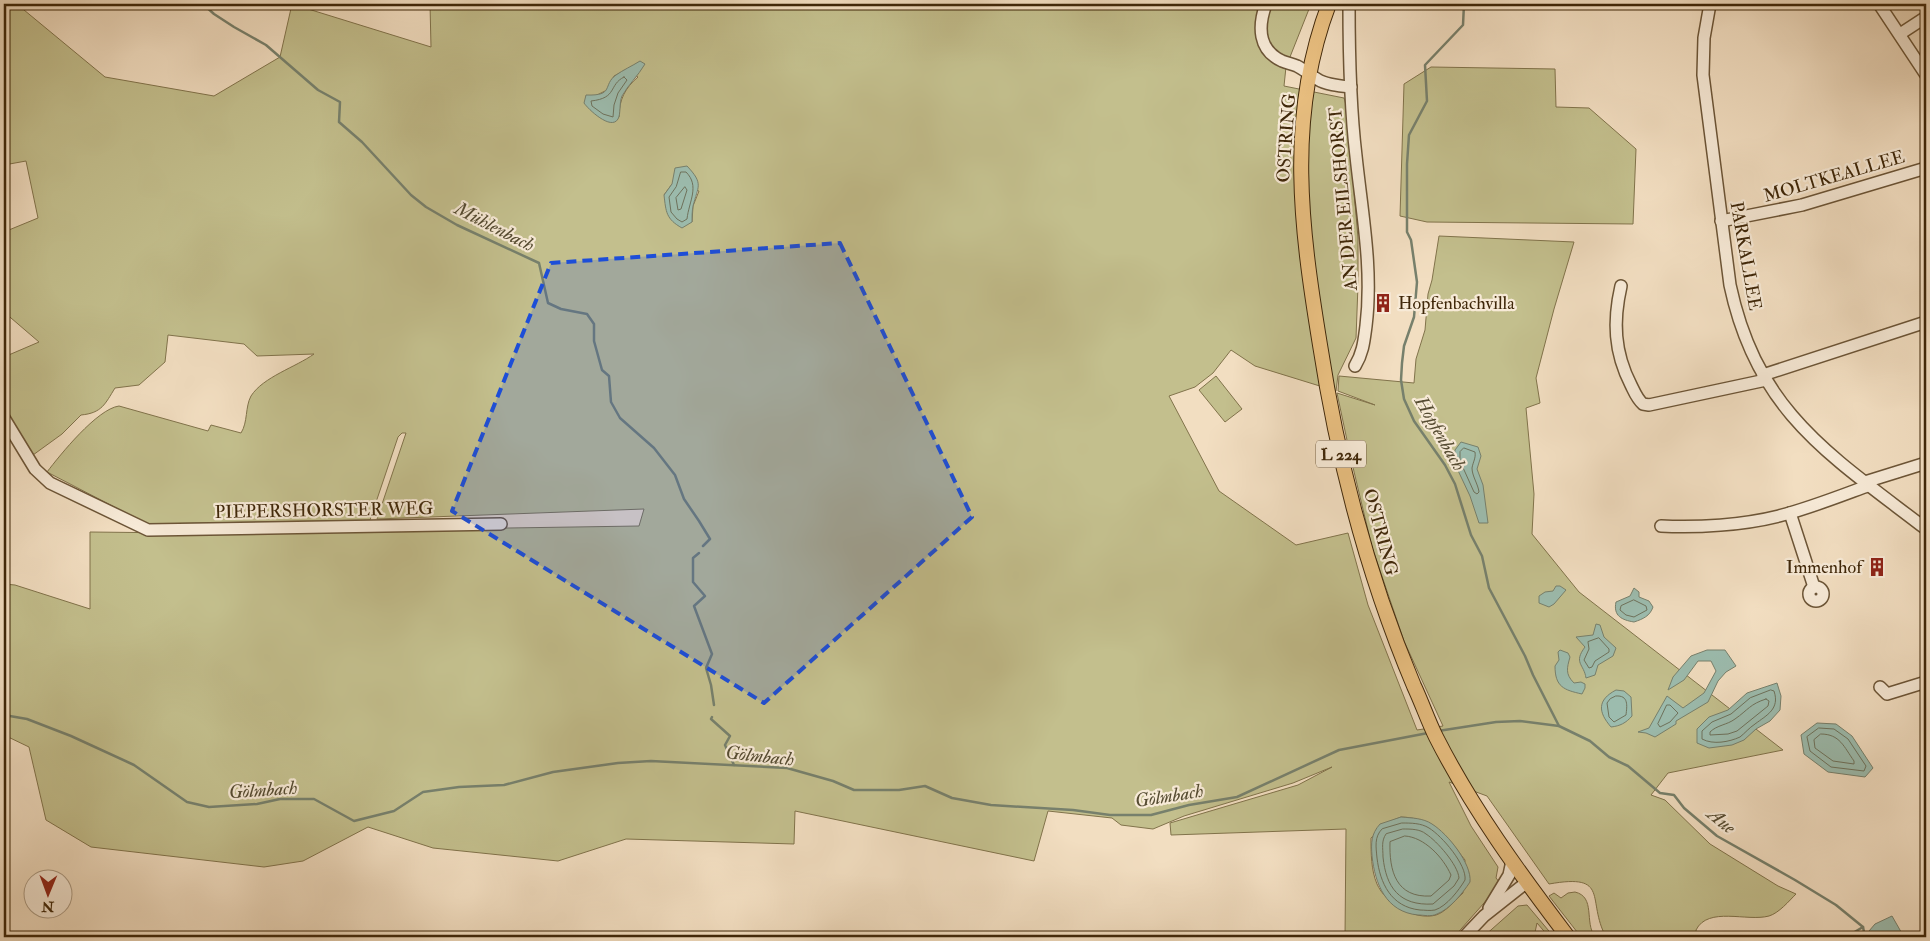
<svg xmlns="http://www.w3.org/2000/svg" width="1930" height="941" viewBox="0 0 1930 941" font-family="'IM FELL Double Pica',serif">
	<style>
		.green { fill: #c3bf8d; stroke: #81734b; fill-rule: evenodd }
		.water { fill: #9cbcae; stroke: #77806c }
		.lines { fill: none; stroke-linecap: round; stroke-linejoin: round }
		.shore { stroke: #6e725c; stroke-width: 1 }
		.stream { stroke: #77806c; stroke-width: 2.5 }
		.minor-casing { stroke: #6c5537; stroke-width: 14 }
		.major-casing { stroke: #3f2709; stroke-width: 16 }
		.minor { stroke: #f7ead7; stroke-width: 11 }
		.major { stroke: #e9bf80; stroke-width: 14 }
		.marked { fill: #1d4ed8; fill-opacity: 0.2; stroke: #1d4ed8; stroke-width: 4; stroke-dasharray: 10 6; stroke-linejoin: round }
		.labels { text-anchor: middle; stroke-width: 4.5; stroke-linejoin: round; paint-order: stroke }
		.shield { fill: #f7ead7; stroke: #766247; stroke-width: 1 }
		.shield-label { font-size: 16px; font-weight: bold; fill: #3f2709 }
		.street-label { font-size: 18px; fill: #3f2709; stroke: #f7ead7 }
		.poi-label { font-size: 18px; fill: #3f2709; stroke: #f7ead7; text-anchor: start }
		.water-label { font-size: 19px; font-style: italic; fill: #564c32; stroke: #f7ead7 }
	</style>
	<rect width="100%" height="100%" fill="#f2dec1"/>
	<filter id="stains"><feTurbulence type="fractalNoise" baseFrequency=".004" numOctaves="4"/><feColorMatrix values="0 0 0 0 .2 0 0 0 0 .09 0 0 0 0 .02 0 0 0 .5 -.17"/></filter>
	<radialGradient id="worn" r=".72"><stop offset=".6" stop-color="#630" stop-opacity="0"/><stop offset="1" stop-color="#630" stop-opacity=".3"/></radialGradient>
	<g class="green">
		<path d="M 4,4 L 18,5 L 105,77 L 214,96 L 280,57 L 292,4 L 431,47 L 430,4 L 1311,4 L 1286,67 L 1284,86 L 1344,98 L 1347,108 L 1358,238 L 1358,285 L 1356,338 L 1338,375 L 1336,391 L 1255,366 L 1231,350 L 1213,373 L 1195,387 L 1169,396 L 1219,491 L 1296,545 L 1348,533 L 1368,605 L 1417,730 L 1443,726 L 1404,641 L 1372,547 L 1351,459 L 1337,393 L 1375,405 L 1338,391 L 1339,376 L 1414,383 L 1416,359 L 1425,330 L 1428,294 L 1432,280 L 1439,236 L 1574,242 L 1554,309 L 1536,378 L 1540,403 L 1526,408 L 1534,494 L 1532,534 L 1579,592 L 1783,750 L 1668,773 L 1651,795 L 1665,800 L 1710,844 L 1778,886 L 1796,894 C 1789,901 1779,913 1769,916 C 1747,922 1708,906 1696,930 L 1697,937 L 1606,937 C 1586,900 1611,873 1549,884 L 1487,796 L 1449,782 L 1471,826 L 1498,867 L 1496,878 L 1500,883 L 1499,886 L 1454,937 L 1345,937 L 1346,829 L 1171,835 L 1170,823 L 1298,785 L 1332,767 L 1293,783 L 1184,816 L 1153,829 L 1121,825 L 1112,818 L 1048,811 L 1034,861 L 795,811 L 794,844 L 626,839 L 558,861 L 433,848 L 368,827 L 303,861 L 264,867 L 91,847 L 46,820 L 29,747 L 4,735 L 4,584 L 15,585 L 90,609 L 90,532 L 182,533 L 639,526 L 644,509 L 377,519 L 406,433 L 402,433 L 398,437 L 370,520 L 147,524 L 47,472 C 60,455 97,409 119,406 L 208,431 L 211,425 L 241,433 C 248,422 245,407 251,396 C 263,377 296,367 314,354 L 257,356 L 244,344 L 168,335 L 165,362 L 139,385 L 115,388 C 105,404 102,413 81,415 L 62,434 L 33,455 L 4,407 L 4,357 L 39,342 L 4,312 L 4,232 L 38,218 L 26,161 L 4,165 ZM 626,70 L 638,77 C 625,88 619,100 619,117 L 597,95 L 607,90 L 614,76 ZM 672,184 L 699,191 L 693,206 L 692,222 L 664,195 ZM 1401,817 C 1434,818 1446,836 1465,860 L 1463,893 C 1455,900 1446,912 1436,915 C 1415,921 1385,903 1377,884 C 1371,870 1371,853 1371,838 L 1391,821 Z"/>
		<polygon points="1356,4 1452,4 1452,8 1356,7"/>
		<polygon points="1431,67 1555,69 1556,107 1589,108 1636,149 1633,224 1427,222 1400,216 1404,84"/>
		<polygon points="1216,376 1242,409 1225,422 1199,390"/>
		<path d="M 1575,892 C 1596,897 1584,922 1595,937 L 1581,937 L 1549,896 L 1554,893 L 1561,898 L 1568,893 Z"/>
		<polygon points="1527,905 1554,937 1549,937 1537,923 1534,937 1483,937 1518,906"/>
	</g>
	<g class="water">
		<path d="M 640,61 L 645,64 C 638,76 628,85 622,96 C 619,103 621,114 618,119 C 611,131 588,109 584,103 L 586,95 C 615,96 602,85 616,75 C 623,70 632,66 640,61 Z"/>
		<path d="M 687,166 C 704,184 698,186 693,206 C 692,211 692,217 692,222 L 682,228 C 666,219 666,212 664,195 L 672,184 L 675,168 Z"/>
		<polygon points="1461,442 1478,447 1481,456 1477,469 1483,485 1488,523 1479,523 1470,496 1454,462 1455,450"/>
		<polygon points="1556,586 1560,586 1566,590 1554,604 1549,607 1539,603 1539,596 1545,592 1553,591"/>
		<path d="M 1634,588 L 1639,592 L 1639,597 L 1649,601 L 1653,607 C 1650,616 1643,619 1634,622 C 1622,620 1613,616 1616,602 L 1630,596 Z"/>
		<path d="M 1596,624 L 1600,625 L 1604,637 L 1616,648 L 1613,656 L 1598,665 L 1595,675 L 1586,678 C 1584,664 1573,663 1585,647 L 1576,637 L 1593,635 Z"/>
		<path d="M 1560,650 L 1568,653 L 1570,657 C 1567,668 1565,674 1574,683 L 1581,682 L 1585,684 L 1585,688 L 1582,694 C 1564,690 1555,687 1555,666 L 1559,660 L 1558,652 Z"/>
		<polygon points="1707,650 1725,650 1736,666 1726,672 1718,681 1708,702 1676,721 1676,724 1655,737 1646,733 1638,732 1649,728 1667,696 1683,708 1704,693 1716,671 1711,661 1698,661 1684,680 1668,690 1673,677 1691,656"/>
		<polygon points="1777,683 1781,696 1780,710 1770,721 1756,729 1744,740 1732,745 1709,748 1697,743 1697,729 1709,717 1728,710 1747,693"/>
		<path d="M 1616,690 L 1624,691 L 1631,697 L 1632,716 C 1626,723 1620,726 1611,727 C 1598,712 1597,700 1616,690 Z"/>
		<polygon points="1817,723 1836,724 1852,736 1873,768 1865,777 1828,772 1804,754 1801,735"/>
		<path d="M 1401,817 C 1412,818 1423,818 1432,824 C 1448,834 1472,864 1470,882 C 1462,894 1450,909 1437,914 C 1431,917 1424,915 1418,915 C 1386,912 1375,884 1372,856 C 1371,843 1371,834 1380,824 Z"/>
		<polygon points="1892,916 1904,937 1870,937 1869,931 1875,924"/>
	</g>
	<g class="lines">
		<g class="shore">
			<path d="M 624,77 L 627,80 L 618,93 L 614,105 L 613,117 L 603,114 L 592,106 L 591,101 C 618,98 608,85 624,77 Z"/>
			<path d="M 681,172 L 686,172 C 700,186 689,201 687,219 L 682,222 L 677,219 L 671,212 L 669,197 L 676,187 Z"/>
			<polygon points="685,187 687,190 681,209 678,210 676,198"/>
			<path d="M 1464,448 L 1475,452 C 1476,458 1473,462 1472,468 C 1472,476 1478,484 1479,492 L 1477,494 L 1474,492 L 1460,461 L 1460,452 Z"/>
			<polygon points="1634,600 1646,606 1647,610 1634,617 1626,615 1620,610 1621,606"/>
			<polygon points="1599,638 1609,649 1609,652 1595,661 1592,667 1589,668 1584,660 1589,649 1588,642"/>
			<path d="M 1771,690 L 1774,691 C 1780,709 1767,715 1755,724 C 1749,728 1745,733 1740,737 C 1729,742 1713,745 1702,739 L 1702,731 L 1712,722 L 1731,714 L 1750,698 Z"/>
			<path d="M 1616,696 C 1629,695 1627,706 1626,715 L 1614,722 L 1609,717 L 1607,703 L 1610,699 Z"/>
			<path d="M 1766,699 L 1769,701 L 1768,706 L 1737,731 L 1728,734 L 1710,735 L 1710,732 C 1717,725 1727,725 1735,719 C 1748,710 1750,704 1766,699 Z"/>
			<polygon points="1667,705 1670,705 1678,713 1670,722 1660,727 1658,724"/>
			<polygon points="1819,728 1834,729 1848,739 1866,766 1864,771 1831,767 1810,751 1807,737"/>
			<path d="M 1821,734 C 1840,734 1844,747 1854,761 L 1854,764 L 1833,761 L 1815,748 L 1814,740 Z"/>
			<path d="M 1402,823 C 1411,823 1421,823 1429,828 C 1442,836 1467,865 1465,880 C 1459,890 1447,906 1435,910 C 1430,911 1424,910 1420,910 C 1391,907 1380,883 1377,858 C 1376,847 1374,837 1382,829 Z"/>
			<path d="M 1403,829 C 1411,829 1420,829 1426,834 C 1437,841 1458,865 1459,878 L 1454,886 L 1433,904 C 1399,906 1386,887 1383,857 C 1383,848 1381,841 1386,834 Z"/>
			<path d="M 1405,836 C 1424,837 1443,857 1451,875 L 1449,880 L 1431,896 C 1396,898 1389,871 1390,842 Z"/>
		</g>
		<g class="stream">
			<polyline points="203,4 214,14 234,27 266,45 318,90 340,102 339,122 362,142 411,195 426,207 457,225 539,263 548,303 561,309 587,314 594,324 594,341 602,370 609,376 611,402 620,418 654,448 675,475 684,499 699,521 710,539 703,546"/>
			<polyline points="1464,4 1463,25 1425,65 1427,101 1409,135 1407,164 1407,232 1411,240 1417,282 1414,317 1404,346 1402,363 1401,380 1404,399 1414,421 1445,465 1455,484 1471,535 1482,556 1489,588 1525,656 1533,675 1559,726"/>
			<polyline points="699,553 693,558 693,582 705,596 694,606 712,654 706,668 711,685 714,705"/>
			<polyline points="4,715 27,719 71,736 134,765 187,802 209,807 257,804 280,799 314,799 354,821 394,811 423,792 459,787 504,785 553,772 618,763 651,761 787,768 833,781 854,790 899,790 925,786 952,798 991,805 1073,810 1110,815 1151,815 1189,805 1237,797 1339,750 1428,733"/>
			<polyline points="712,717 711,719 730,736 725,745 734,765"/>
			<polyline points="1438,731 1496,722 1520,721 1559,726 1590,741 1609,757 1628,766 1660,793 1674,795 1684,808 1717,836 1795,880 1836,905 1863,927 1865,937"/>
			<polyline points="1846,937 1863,927"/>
		</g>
		<g class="minor-casing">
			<g id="minor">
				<path d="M 1266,4 C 1258,26 1258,50 1282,61 C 1287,63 1292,64 1297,66 C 1305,70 1310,75 1317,79 C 1326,85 1340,86 1351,87"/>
				<path d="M 1349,4 C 1349,54 1350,106 1356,156 C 1362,213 1373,269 1366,326 C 1364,341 1363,353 1355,366"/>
				<path d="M 1710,4 L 1704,38 L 1703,75 L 1730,285 C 1757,412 1830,455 1926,529"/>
				<polyline points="1879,4 1926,75"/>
				<polyline points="1900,34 1926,17"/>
				<polyline points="1721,221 1802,205 1926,168"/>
				<path d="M 1621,286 C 1613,321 1614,352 1631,385 C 1634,391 1637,399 1643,404 L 1649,405 L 1766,380"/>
				<polyline points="1763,375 1926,322"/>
				<polyline points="4,418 35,469 50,483 148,530 501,524"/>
				<polyline points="1865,482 1926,463"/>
				<polyline points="1790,513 1814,587"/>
				<path d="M 1661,526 C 1698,528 1743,525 1779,516 C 1810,508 1840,496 1870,485"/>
				<circle cx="1816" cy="594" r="7"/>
				<polyline points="1880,687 1887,694 1926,682"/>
				<polyline points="1489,908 1509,875 1512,861"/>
				<polyline points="1464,937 1484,916 1527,882"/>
			</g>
		</g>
		<g class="major-casing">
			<path id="major" d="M 1329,4 C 1286,117 1301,229 1320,345 C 1338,462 1368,577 1414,686 C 1422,703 1428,721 1436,737 C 1472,808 1520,874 1568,937"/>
		</g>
		<use href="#minor" class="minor"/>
		<use href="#major" class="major"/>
	</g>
	<path class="marked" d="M 840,243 L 972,517 L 764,703 L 452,511 L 551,263 Z"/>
	<defs>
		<g id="building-bare" transform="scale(1.5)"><path d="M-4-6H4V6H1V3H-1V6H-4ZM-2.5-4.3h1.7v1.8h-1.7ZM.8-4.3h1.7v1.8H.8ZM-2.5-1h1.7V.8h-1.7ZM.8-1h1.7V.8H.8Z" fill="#8f2418" stroke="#f7ead7" stroke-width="2.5" paint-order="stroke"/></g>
	</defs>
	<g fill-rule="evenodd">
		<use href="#building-bare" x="1383" y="303"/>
		<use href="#building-bare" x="1877" y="567"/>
	</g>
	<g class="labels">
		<rect class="shield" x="1316" y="440.5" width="50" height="27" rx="4"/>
		<g class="shield-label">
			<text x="1341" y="460">L 224</text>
		</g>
		<g class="street-label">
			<text transform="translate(1286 138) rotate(-86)" y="6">OSTRING</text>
			<text transform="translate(1834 176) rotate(-16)" y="6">MOLTKEALLEE</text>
			<text transform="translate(1343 199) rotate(-95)" y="6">AN DER EILSHORST</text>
			<text transform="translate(1746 256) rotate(80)" y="6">PARKALLEE</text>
			<text transform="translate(324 510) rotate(-1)" y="6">PIEPERSHORSTER WEG</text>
			<text transform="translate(1381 532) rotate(75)" y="6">OSTRING</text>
		</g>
		<g class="poi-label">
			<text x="1398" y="309">Hopfenbachvilla</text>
			<text x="1862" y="573" text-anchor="end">Immenhof</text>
		</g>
		<g class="water-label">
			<text transform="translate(495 226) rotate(27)" y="7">Mühlenbach</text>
			<text transform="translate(1441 433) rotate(60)" y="7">Hopfenbach</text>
			<text transform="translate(760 755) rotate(6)" y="7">Gölmbach</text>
			<text transform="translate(263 789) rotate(-4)" y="7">Gölmbach</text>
			<text transform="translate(1169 795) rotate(-9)" y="7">Gölmbach</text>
			<text transform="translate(1722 820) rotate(39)" y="7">Aue</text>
		</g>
	</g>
	<rect width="1930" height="941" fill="none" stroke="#f2dec1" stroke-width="20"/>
	<rect x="5" y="5" width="1920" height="931" fill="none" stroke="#3f2709" stroke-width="2.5"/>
	<rect x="10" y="10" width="1910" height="921" fill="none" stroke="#3f2709"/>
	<g transform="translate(48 894) rotate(181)"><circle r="24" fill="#f7ead7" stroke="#ad9c85"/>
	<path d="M0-4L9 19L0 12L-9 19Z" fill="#8f2418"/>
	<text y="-8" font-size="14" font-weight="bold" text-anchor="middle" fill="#3f2709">N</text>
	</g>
	<rect width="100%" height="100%" filter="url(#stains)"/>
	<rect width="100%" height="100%" fill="url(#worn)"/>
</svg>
